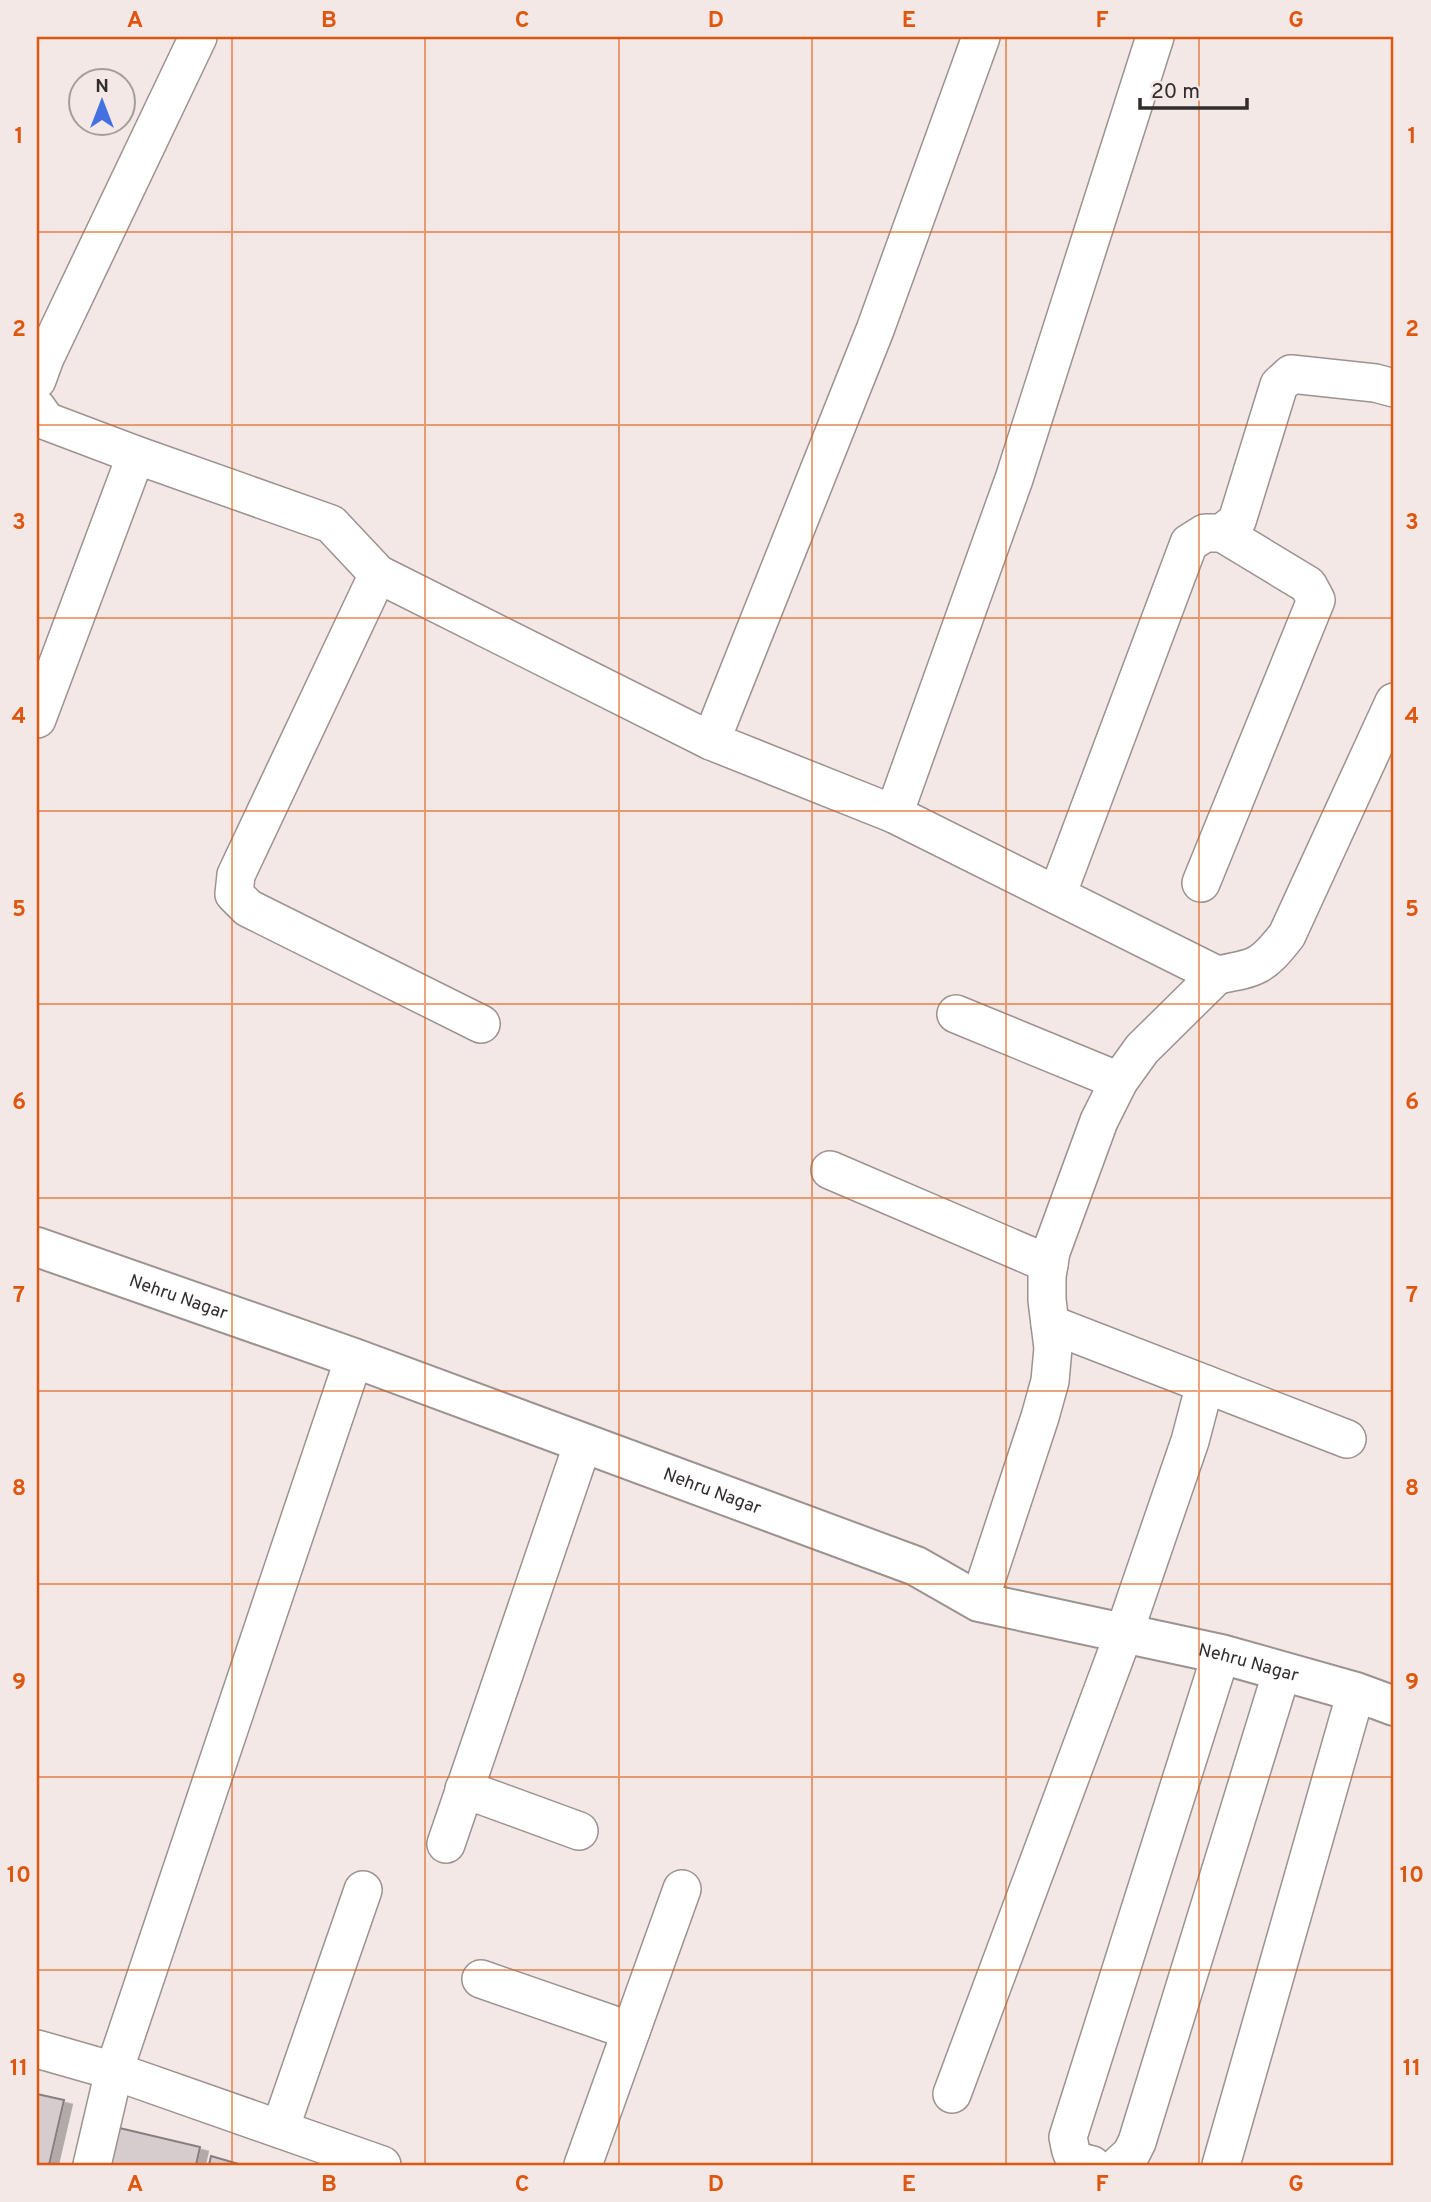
<svg xmlns="http://www.w3.org/2000/svg" width="1431" height="2202" viewBox="0 0 1431 2202" font-family="Overpass,sans-serif">
	<style>
		.building { fill: #d6cbcd; stroke: #887e80; stroke-width: 2; filter: url(#shadow) }
		.lines { fill: none; stroke-linecap: round; stroke-linejoin: round }
		.minor-casing { stroke: #9c928f; stroke-width: 40 }
		.tertiary-casing { stroke: #9c928f; stroke-width: 42 }
		.minor { stroke: #fff; stroke-width: 37 }
		.tertiary { stroke: #fff; stroke-width: 38 }
		.grid { fill: none; stroke: #df570e; stroke-width: 2; stroke-opacity: 0.55 }
		.labels { text-anchor: middle; stroke-width: 5; stroke-linejoin: round; paint-order: stroke }
		.street-label { font-size: 18px; fill: #312d2c; stroke: #f3e8e5 }
		.neatline { fill: none; stroke: #df570e; stroke-width: 2.5 }
		.grid-label { font-size: 23px; text-anchor: middle; font-weight: bold; fill: #df570e }
	</style>
	<defs>
		<filter id="shadow"><feDropShadow dx="8" dy="4.5" stdDeviation="0" flood-color="#0004"/></filter>
	</defs>
	<rect width="100%" height="100%" fill="#f3e8e5"/>
	<g class="building">
		<polygon points="37,2094 64,2100 49,2165 37,2165"/>
		<polygon points="111,2126 200,2147 196,2165 102,2165"/>
		<polygon points="211,2156 242,2165 209,2165"/>
	</g>
	<g class="lines">
		<g class="minor-casing">
			<g id="minor">
				<polyline points="37,380 45,358 198,37"/>
				<polyline points="37,408 46,421 136,455 331,524 378,574 711,741 894,814 1217,975 1142,1049 1119,1081 1099,1121 1051,1252 1047,1276 1047,1300 1053,1348 1050,1381 1040,1417 979,1602"/>
				<polyline points="378,574 236,875 234,894 248,908 481,1024"/>
				<polyline points="37,719 136,455"/>
				<polyline points="711,741 875,330 981,37"/>
				<polyline points="894,814 1014,479 1155,37"/>
				<polyline points="1201,883 1316,600 1308,585 1222,533"/>
				<polyline points="1057,895 1189,543 1205,533 1222,533 1237,521 1279,385 1291,374 1375,383 1394,388"/>
				<path d="M 1217,975 C 1257,968 1262,967 1287,935 L 1394,702"/>
				<polyline points="956,1014 1119,1081"/>
				<polyline points="830,1170 1049,1264"/>
				<polyline points="1050,1324 1347,1439"/>
				<polyline points="464,1789 579,1831"/>
				<polyline points="446,1844 583,1443"/>
				<polyline points="481,1979 631,2031"/>
				<polyline points="37,2049 114,2071 382,2165"/>
				<polyline points="952,2094 1124,1633 1190,1441 1205,1384"/>
				<polyline points="280,2129 363,1890"/>
				<polyline points="92,2165 114,2071 354,1358"/>
				<polyline points="583,2165 682,1889"/>
				<path d="M 1092,2165 C 1072,2160 1072,2158 1068,2137 L 1221,1654"/>
				<polyline points="1119,2165 1131,2154 1137,2142 1282,1671"/>
				<polyline points="1221,2165 1356,1692"/>
			</g>
		</g>
		<g class="tertiary-casing">
			<g id="tertiary">
				<path id="s1" d="M 37,1247 L 354,1358 L 916,1566 L 979,1602 L 1221,1654 L 1356,1692 L 1394,1706"/>
			</g>
		</g>
		<use href="#minor" class="minor"/>
		<use href="#tertiary" class="tertiary"/>
	</g>
	<path class="grid" d="M 232,37 L 232,2165M 425,37 L 425,2165M 619,37 L 619,2165M 812,37 L 812,2165M 1006,37 L 1006,2165M 1199,37 L 1199,2165M 37,232 L 1394,232M 37,425 L 1394,425M 37,618 L 1394,618M 37,811 L 1394,811M 37,1004 L 1394,1004M 37,1198 L 1394,1198M 37,1391 L 1394,1391M 37,1584 L 1394,1584M 37,1777 L 1394,1777M 37,1970 L 1394,1970"/>
	<g class="labels">
		<g class="street-label">
			<text dy="6" stroke="none"><textPath href="#s1" startOffset="150">Nehru Nagar</textPath></text>
			<text dy="6" stroke="none"><textPath href="#s1" startOffset="718">Nehru Nagar</textPath></text>
			<text dy="6" stroke="none"><textPath href="#s1" startOffset="1284">Nehru Nagar</textPath></text>
		</g>
	</g>
	<rect width="1431" height="2202" fill="none" stroke="#f3e8e5" stroke-width="77"/>
	<g transform="translate(102 102)"><circle r="33" fill="#f3e8e5" stroke="#a59d9b" stroke-width="2"/>
	<path d="M0-5L12 26L0 18L-12 26Z" fill="#4570e2"/>
	<text y="-10" font-size="19" font-weight="bold" text-anchor="middle" fill="#312d2c">N</text>
	</g>
	<path d="M1140 98v10h107v-10" fill="none" stroke="#312d2c" stroke-width="3.5"/>
	<text x="1151" y="98" font-size="21" fill="#312d2c" stroke="#f3e8e5" stroke-width="5" paint-order="stroke">20 m</text>
	<rect x="38" y="38" width="1354" height="2126" class="neatline"/>
	<g class="grid-label">
		<text x="135" y="27">A</text>
		<text x="329" y="27">B</text>
		<text x="522" y="27">C</text>
		<text x="716" y="27">D</text>
		<text x="909" y="27">E</text>
		<text x="1102" y="27">F</text>
		<text x="1296" y="27">G</text>
		<text x="19" y="143">1</text>
		<text x="1412" y="143">1</text>
		<text x="19" y="336">2</text>
		<text x="1412" y="336">2</text>
		<text x="19" y="529">3</text>
		<text x="1412" y="529">3</text>
		<text x="19" y="723">4</text>
		<text x="1412" y="723">4</text>
		<text x="19" y="916">5</text>
		<text x="1412" y="916">5</text>
		<text x="19" y="1109">6</text>
		<text x="1412" y="1109">6</text>
		<text x="19" y="1302">7</text>
		<text x="1412" y="1302">7</text>
		<text x="19" y="1495">8</text>
		<text x="1412" y="1495">8</text>
		<text x="19" y="1689">9</text>
		<text x="1412" y="1689">9</text>
		<text x="19" y="1882">10</text>
		<text x="1412" y="1882">10</text>
		<text x="19" y="2075">11</text>
		<text x="1412" y="2075">11</text>
		<text x="135" y="2191">A</text>
		<text x="329" y="2191">B</text>
		<text x="522" y="2191">C</text>
		<text x="716" y="2191">D</text>
		<text x="909" y="2191">E</text>
		<text x="1102" y="2191">F</text>
		<text x="1296" y="2191">G</text>
	</g>
</svg>
